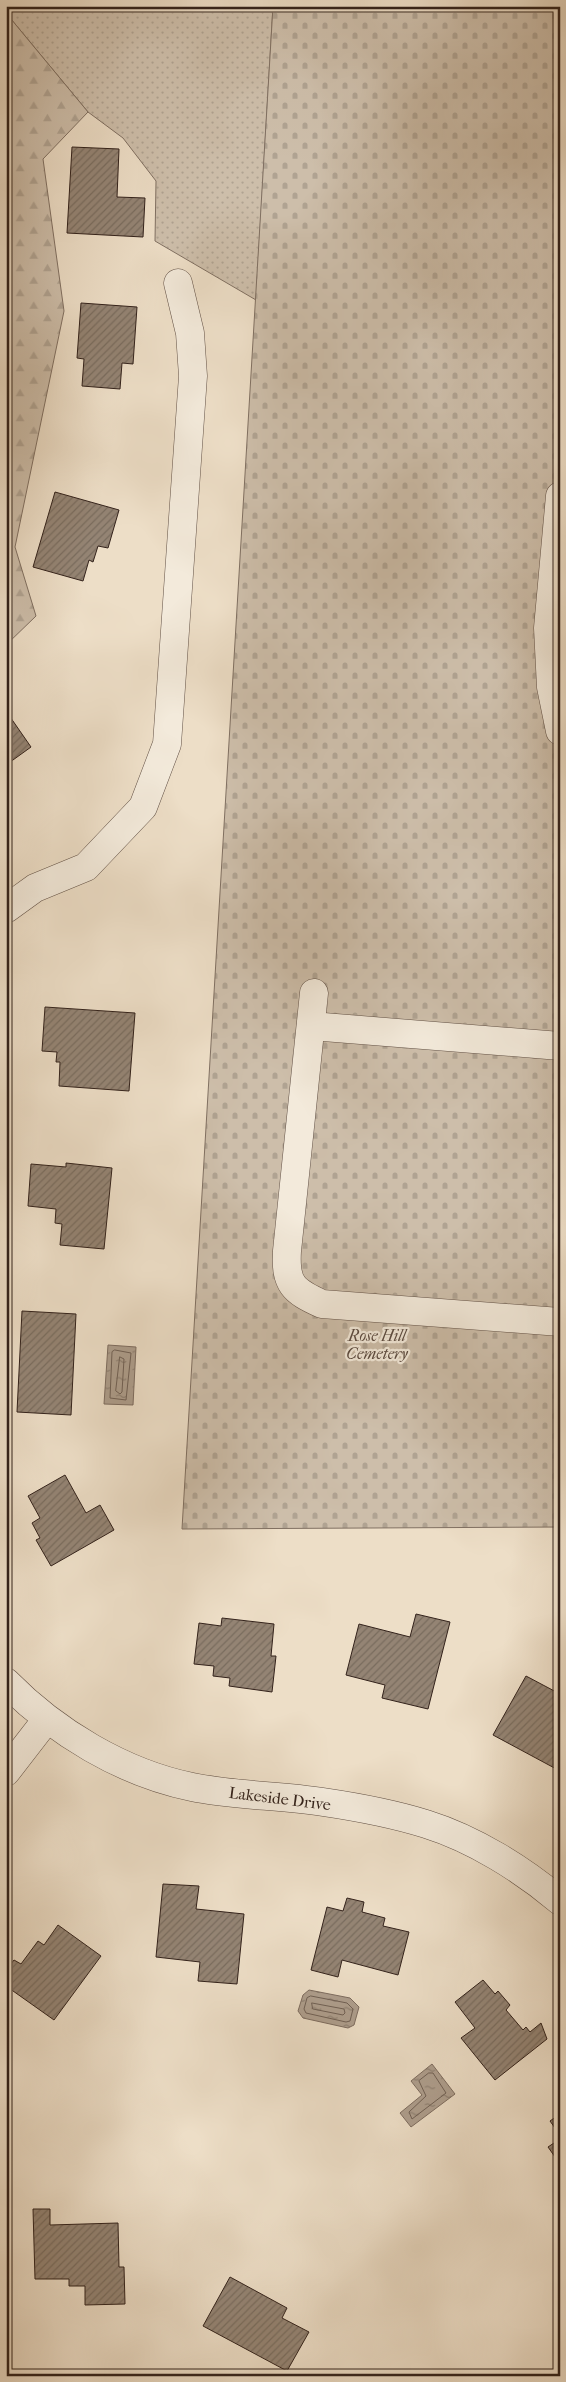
<svg xmlns="http://www.w3.org/2000/svg" width="566" height="2382" viewBox="0 0 566 2382" font-family="'IM FELL French Canon',serif">
	<style>
		.grass { fill: url(#grass-dots); stroke: #807062 }
		.forest { fill: url(#forest-firs); stroke: #807062 }
		.cemetery { fill: url(#cemetery-stones); stroke: #807062 }
		.water { fill: url(#water-ripples); stroke: #7d6c5f }
		.lines { fill: none; stroke-linecap: round; stroke-linejoin: round }
		.shore { stroke: #706054; stroke-width: 1 }
		.building { fill: url(#building-hatch); stroke: #33221b }
		.minor-casing { stroke: #625146; stroke-width: 29 }
		.minor { stroke: #f3eadb; stroke-width: 28 }
		.labels { text-anchor: middle; stroke-width: 4.5; stroke-linejoin: round; paint-order: stroke }
		.park-label { font-size: 16px; font-style: italic; fill: #5a493f; stroke: #f3eadb }
		.street-label { font-size: 16px; fill: #33221b; stroke: #f3eadb }
	</style>
	<defs>
		<pattern id="grass-dots" width="8" height="8" patternUnits="userSpaceOnUse" patternTransform="scale(1.25)"><rect width="8" height="8" fill="#cdbeaa"/><path d="M2 2h.1M6 6h.1" fill="none" stroke="#b0a392" stroke-width="1.8" stroke-linecap="round"/></pattern>
		<pattern id="forest-firs" width="22" height="20" patternUnits="userSpaceOnUse" patternTransform="scale(1.25)"><rect width="22" height="20" fill="#cdbeaa"/><path d="M5 1l3.5 6h-7zM16 11l3.5 6h-7z" fill="#b0a392"/></pattern>
		<pattern id="cemetery-stones" width="16" height="16" patternUnits="userSpaceOnUse" patternTransform="scale(1.25)"><rect width="16" height="16" fill="#cdbeaa"/><path d="M2 7V4a2 2 0 0 1 4 0v3zM10 15v-3a2 2 0 0 1 4 0v3z" fill="#b0a392"/></pattern>
		<pattern id="water-ripples" width="26" height="14" patternUnits="userSpaceOnUse" patternTransform="scale(1.25)"><rect width="26" height="14" fill="#ae9e8d"/><path d="M2 4q2-2 4 0t4 0M15 11q2-2 4 0t4 0" fill="none" stroke="#8e8072"/></pattern>
		<pattern id="building-hatch" width="6" height="6" patternUnits="userSpaceOnUse" patternTransform="scale(1.25)"><rect width="6" height="6" fill="#948474"/><path d="M-1 1l2-2M0 6l6-6M5 7l2-2" fill="none" stroke="#796c5e"/></pattern>
	</defs>
	<rect width="100%" height="100%" fill="#eddec7"/>
	<filter id="stains"><feTurbulence type="fractalNoise" baseFrequency=".004" numOctaves="4"/><feColorMatrix values="0 0 0 0 .2 0 0 0 0 .09 0 0 0 0 .02 0 0 0 .5 -.17"/></filter>
	<radialGradient id="worn" r=".72"><stop offset=".6" stop-color="#630" stop-opacity="0"/><stop offset="1" stop-color="#630" stop-opacity=".3"/></radialGradient>
	<polygon class="grass" points="6,6 273,6 256,300 155,241 156,181 123,138 88,112 6,13"/>
	<polygon class="forest" points="6,13 88,112 43,159 64,311 15,547 36,616 6,645"/>
	<polygon class="cemetery" points="273,6 560,6 560,1527 182,1529"/>
	<g class="water">
		<polygon points="108,1345 136,1347 133,1405 104,1404"/>
		<polygon points="309,1990 350,1998 359,2007 354,2025 348,2028 303,2018 298,2011 303,1995"/>
		<polygon points="432,2064 455,2094 411,2127 400,2113 422,2095 411,2081"/>
	</g>
	<g class="lines">
		<g class="shore">
			<polygon points="115,1350 131,1353 126,1400 110,1398 112,1352"/>
			<polygon points="120,1357 124,1359 122,1392 120,1394 116,1391"/>
			<polygon points="311,1996 347,2003 353,2009 350,2021 346,2022 306,2013 304,2009 307,1998"/>
			<polygon points="312,2003 344,2009 345,2013 343,2015 313,2009"/>
			<polygon points="429,2073 433,2073 446,2093 412,2119 409,2112 426,2096 419,2081"/>
		</g>
	</g>
	<g class="building">
		<polygon points="72,147 119,149 117,197 145,198 143,237 67,233"/>
		<polygon points="81,303 137,307 133,364 122,363 120,389 82,386 84,359 77,358"/>
		<polygon points="55,492 119,510 108,548 98,546 93,562 89,560 83,581 33,567"/>
		<polygon points="6,711 31,747 6,765"/>
		<polygon points="45,1007 135,1013 129,1091 59,1086 60,1062 56,1062 57,1052 42,1051"/>
		<polygon points="66,1163 112,1168 104,1249 60,1245 62,1224 55,1223 56,1209 28,1206 31,1164 66,1167"/>
		<polygon points="22,1311 76,1314 71,1415 17,1412"/>
		<polygon points="65,1475 86,1513 100,1505 114,1530 51,1566 36,1540 40,1538 32,1523 40,1518 28,1496"/>
		<polygon points="416,1614 450,1622 428,1709 382,1698 385,1685 346,1675 359,1624 410,1637"/>
		<polygon points="222,1618 274,1624 271,1656 276,1656 272,1692 229,1686 230,1678 213,1676 214,1666 194,1664 199,1623 221,1626"/>
		<polygon points="526,1676 560,1694 560,1771 493,1735"/>
		<polygon points="163,1884 199,1886 196,1909 244,1914 237,1984 198,1981 200,1962 156,1957"/>
		<polygon points="347,1898 364,1902 362,1912 385,1918 383,1926 409,1932 398,1975 342,1960 338,1977 311,1970 327,1907 343,1911"/>
		<polygon points="58,1925 101,1956 54,2020 6,1986 6,1970 14,1960 21,1964 38,1941 44,1945"/>
		<polygon points="483,1980 495,1994 498,1991 510,2005 506,2010 523,2030 526,2027 530,2032 541,2023 547,2039 495,2080 461,2038 475,2028 455,2002"/>
		<polygon points="560,2114 560,2135 550,2121"/>
		<polygon points="560,2139 560,2164 548,2147"/>
		<polygon points="33,2209 50,2209 50,2225 118,2223 119,2267 124,2267 125,2304 85,2305 85,2286 69,2286 69,2279 35,2279"/>
		<polygon points="230,2277 287,2308 282,2318 309,2332 287,2371 203,2326"/>
	</g>
	<g class="lines">
		<g class="minor-casing">
			<g id="minor">
				<polyline points="560,496 548,628 551,687 560,731"/>
				<polyline points="6,909 35,888 86,867 143,807 167,744 193,376 190,333 178,283"/>
				<path d="M 314,993 L 287,1251 C 285,1284 293,1291 322,1304 L 560,1322"/>
				<polyline points="311,1026 560,1046"/>
				<path d="M 6,1682 C 55,1732 123,1773 192,1787 C 235,1796 279,1795 323,1802 C 357,1807 394,1814 426,1824 C 474,1839 522,1869 560,1901"/>
				<polyline points="6,1772 47,1719"/>
			</g>
		</g>
		<use href="#minor" class="minor"/>
	</g>
	<g class="labels">
		<g class="park-label">
			<text x="377" y="1341">Rose Hill<tspan x="377" dy="18">Cemetery</tspan></text>
		</g>
		<g class="street-label">
			<text transform="translate(280 1798) rotate(7)" y="6">Lakeside Drive</text>
		</g>
	</g>
	<rect width="566" height="2382" fill="none" stroke="#eddec7" stroke-width="25"/>
	<rect x="8" y="8" width="551" height="2367" fill="none" stroke="#33221b" stroke-width="2.5"/>
	<rect x="12" y="12" width="541" height="2357" fill="none" stroke="#33221b"/>
	<rect width="100%" height="100%" filter="url(#stains)"/>
	<rect width="100%" height="100%" fill="url(#worn)"/>
</svg>
